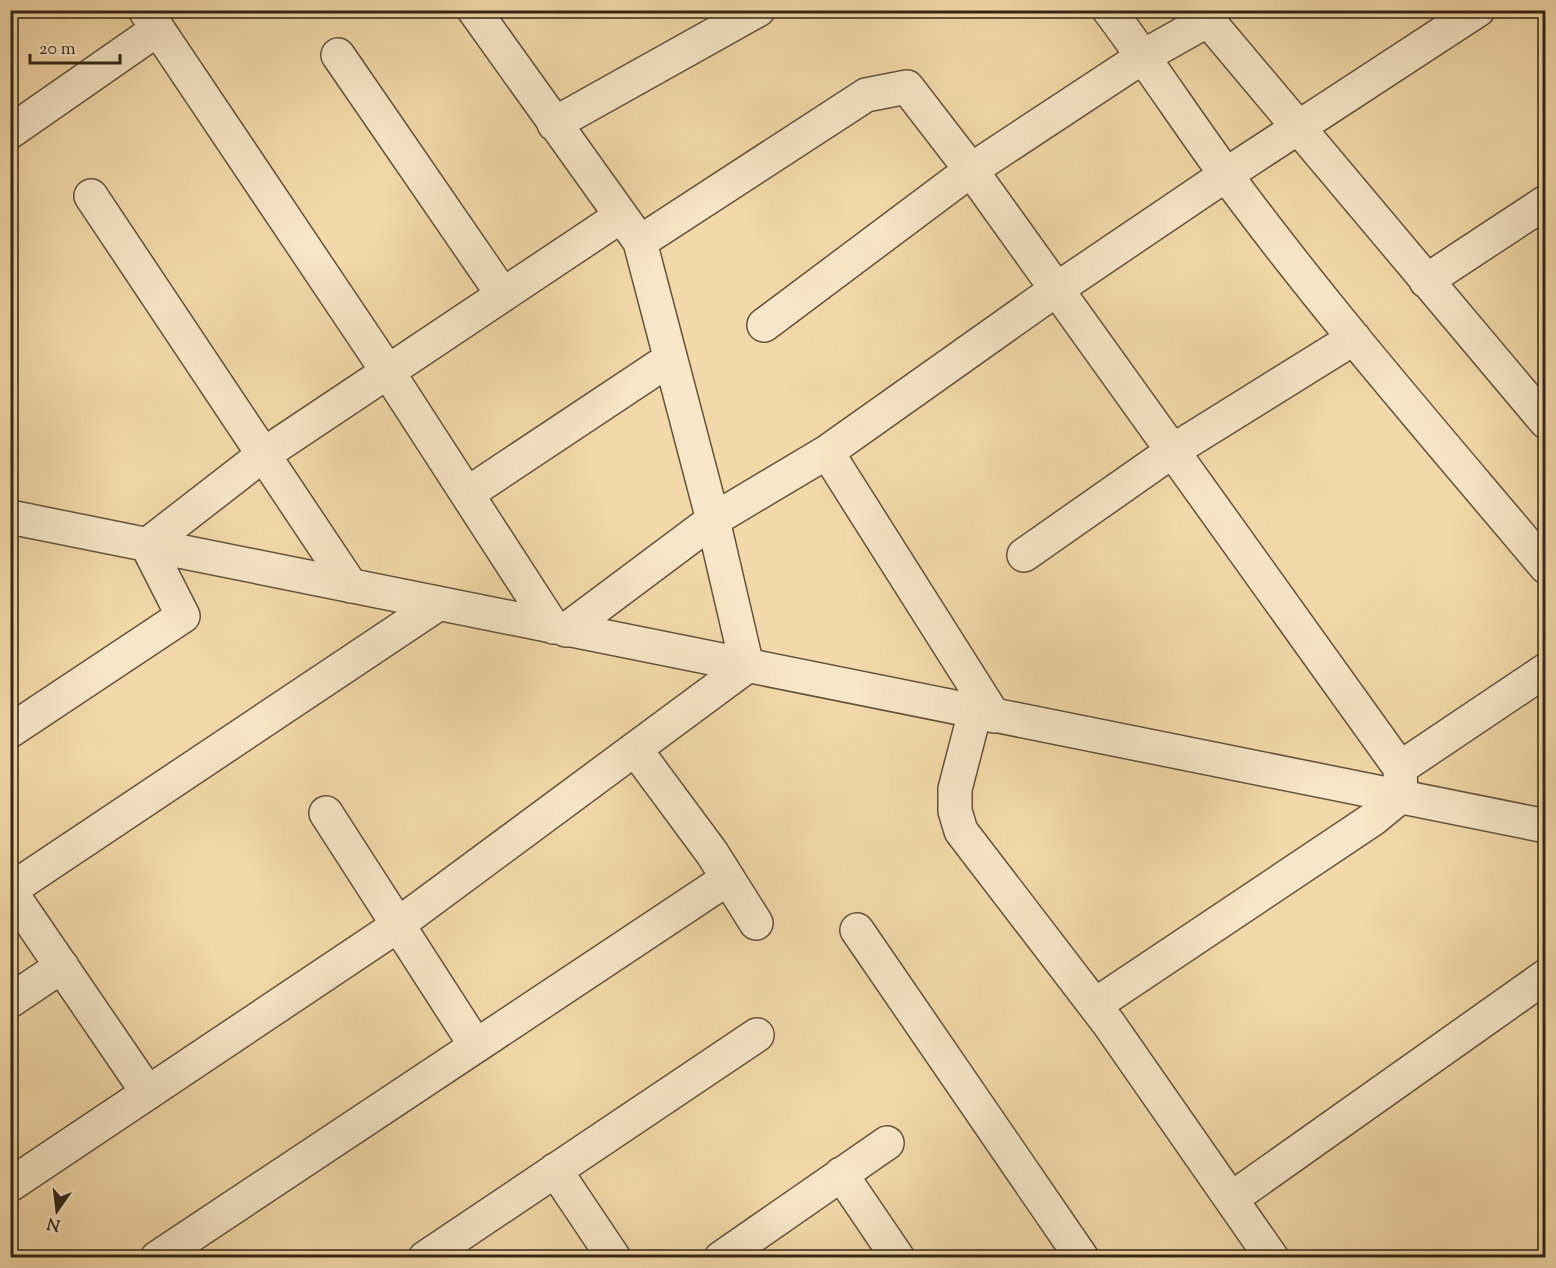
<svg xmlns="http://www.w3.org/2000/svg" width="1556" height="1268" font-family="'Sorts Mill Goudy',serif">
  <rect width="100%" height="100%" fill="#f3d9a9"/>
  <filter id="stains"><feTurbulence type="fractalNoise" baseFrequency=".00333" numOctaves="4"/><feColorMatrix values="0 0 0 0 .2 0 0 0 0 .09 0 0 0 0 .02 0 0 0 .5 -.17"/></filter>
  <radialGradient id="worn" r=".72"><stop offset=".6" stop-color="#630" stop-opacity="0"/><stop offset="1" stop-color="#630" stop-opacity=".3"/></radialGradient>
  <g fill="none" stroke-linecap="round" stroke-linejoin="round">
    <defs>
      <path id="minor" d="M 145,10 L 388,372 L 553,627
        M 1109,10 C 1154,70 1194,132 1238,191 C 1335,321 1442,443 1546,567
        M 338,55 L 503,295
        M 554,124 L 758,10
        M 10,132 L 158,29
        M 91,196 L 351,586
        M 640,242 L 866,95 L 907,87 L 971,170 L 1400,768 L 1401,796 L 1373,819 L 1095,1005
        M 1426,281 L 1546,202
        M 764,325 L 971,170 L 1144,56 L 1208,20 L 1546,422
        M 827,452 L 994,716
        M 467,494 L 670,359
        M 10,517 L 1546,826
        M 1024,555 L 1174,450 L 1354,338
        M 566,630 L 713,520 L 827,452 L 1057,289 L 1227,174 L 1478,10
        M 975,712 L 955,789 L 955,811 L 961,831 L 1109,1024 L 1272,1258
        M 10,731 L 183,616 L 147,545 L 263,455 L 621,216
        M 635,749 L 712,853 L 756,923
        M 1400,768 L 1546,670
        M 326,813 L 476,1046
        M 10,890 L 438,604
        M 10,891 L 148,1093
        M 857,930 L 1082,1258
        M 10,1001 L 62,966
        M 555,1170 L 614,1258
        M 841,1174 L 898,1258
        M 10,1185 L 385,934 L 747,666 L 713,520 L 640,242 L 474,10
        M 1231,1199 L 1546,976
        M 157,1258 L 727,879
        M 425,1258 L 757,1035
        M 721,1258 L 887,1143"/>
    </defs>
    <use href="#minor" stroke="#63523c" stroke-width="36"/>
    <use href="#minor" stroke="#f7e6c7" stroke-width="33"/>
  </g>
  <rect width="1556" height="1268" fill="none" stroke="#f3d9a9" stroke-width="36"/>
  <rect x="12" y="12" width="1532" height="1244" fill="none" stroke="#332517" stroke-width="3"/>
  <rect x="18" y="18" width="1520" height="1232" fill="none" stroke="#332517" stroke-width="1.5"/>
  <g transform="translate(57 1211) rotate(194)" stroke="#f7e6c7" stroke-width="4.5" paint-order="stroke">
  <path d="M0-4.5L10 22L0 15L-10 22Z" fill="#332517"/>
  <text y="-9" font-size="16" font-weight="bold" text-anchor="middle" fill="#332517">N</text>
  </g>
  <path d="M30 54v9h90v-9" fill="none" stroke="#332517" stroke-width="3"/>
  <text x="39" y="54" font-size="18" fill="#332517" stroke="#f7e6c7" stroke-width="4.5" paint-order="stroke">20 m</text>
  <rect width="100%" height="100%" filter="url(#stains)"/>
  <rect width="100%" height="100%" fill="url(#worn)"/>
</svg>
